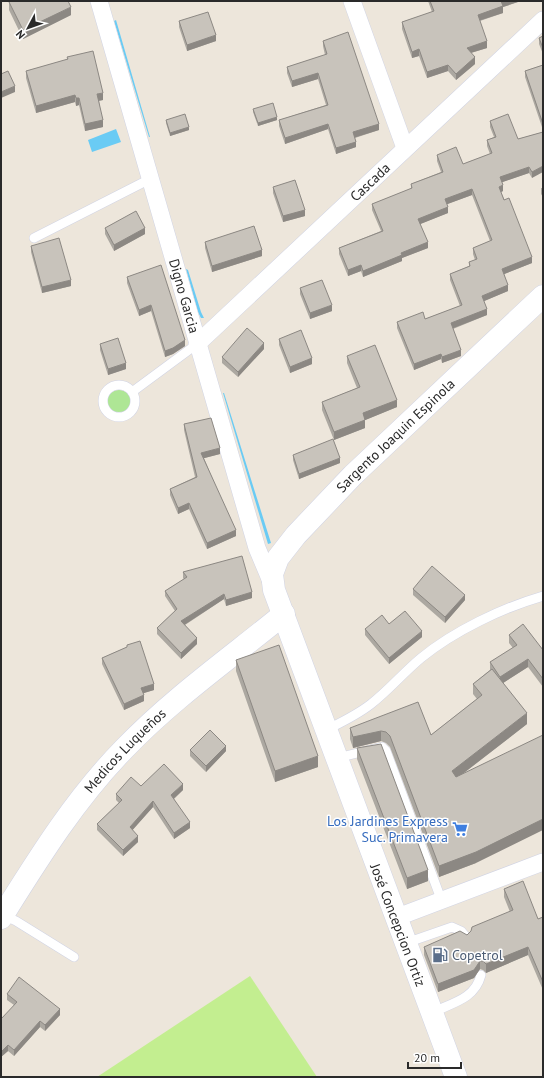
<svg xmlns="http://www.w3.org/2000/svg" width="544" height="1078" font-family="'PT Sans',sans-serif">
  <rect width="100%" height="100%" fill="#ede6db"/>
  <path fill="#aee695" d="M107 402a12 12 0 1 1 24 0a12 12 0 1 1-24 0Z"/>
  <path fill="#c3ee90" d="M 250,976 L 317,1077 L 97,1077 Z"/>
  <path fill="#6acbf4" d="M 116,20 L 150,137 L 149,137 L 114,21 Z
    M 116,129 L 121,142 L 92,152 L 88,140 Z
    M 186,269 L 188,270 L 201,312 L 204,318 L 201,318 L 198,312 Z
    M 223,393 L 224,393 L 271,543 L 268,544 Z"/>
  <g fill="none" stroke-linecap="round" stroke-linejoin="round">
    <defs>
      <path id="lane" d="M 34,238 L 150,179
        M103 401a16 16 0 1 1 32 0a16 16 0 1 1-32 0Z
        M 132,392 L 197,344
        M 326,730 C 342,722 357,715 371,704 C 389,690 403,673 421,658 C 454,631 502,608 543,596
        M 337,758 L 382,747 L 386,751 L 441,899
        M 3,915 L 16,921 L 74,957
        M 406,943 L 452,927 L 461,931 L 466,937
        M 431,1013 C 452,1003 475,999 481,975"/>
      <g id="street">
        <path id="s1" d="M 99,1 L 257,548 L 273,586"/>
        <path d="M 352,1 L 405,148"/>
        <path id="s2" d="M 197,344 L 543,20"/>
        <path d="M 395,918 L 543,862"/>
      </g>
      <g id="secondary">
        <path id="s3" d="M 1,918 C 38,859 75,799 124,749 C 172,699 230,658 284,614"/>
        <path id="s4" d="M 456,1077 L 274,590 L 272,574 L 278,558 L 296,535 L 353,475 L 543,296"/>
      </g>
    </defs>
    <use href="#lane" stroke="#d1d4e4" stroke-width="10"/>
    <use href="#street" stroke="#d1d4e4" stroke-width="18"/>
    <use href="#secondary" stroke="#d1d4e4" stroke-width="23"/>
    <use href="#lane" stroke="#fff" stroke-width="9"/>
    <use href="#street" stroke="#fff" stroke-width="17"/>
    <use href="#secondary" stroke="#fff" stroke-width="22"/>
  </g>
  <path fill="#aca8a1" d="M 428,1 L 521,1 L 503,7 L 503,13 L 480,21 L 487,48 L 471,53 L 475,64 L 456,80 L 448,71 L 427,78 L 419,56 L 412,58 L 402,29 L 402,22 L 432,12 Z
    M 9,2 L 71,15 L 23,39 L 9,10 Z
    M 179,21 L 216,41 L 187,51 L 179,27 Z
    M 543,36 L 543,54 L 539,44 L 539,38 Z
    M 323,41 L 379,130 L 355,138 L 356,147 L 336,154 L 328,129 L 285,144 L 279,126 L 279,120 L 326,105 L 318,79 L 292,87 L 287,73 L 287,67 L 325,55 L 323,46 Z
    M 67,57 L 103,100 L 99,101 L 103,127 L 85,131 L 79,105 L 76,106 L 75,102 L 36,113 L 26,78 L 26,71 L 67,60 Z
    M 543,65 L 543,130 L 525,77 L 525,71 Z
    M 253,109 L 277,120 L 258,126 L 253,112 Z
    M 166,120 L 189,130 L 170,136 L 166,123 Z
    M 490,121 L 518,139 L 543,132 L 532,178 L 529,173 L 502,182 L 503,191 L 501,192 L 532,263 L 504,274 L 508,291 L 484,301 L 487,315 L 453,329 L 461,356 L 442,363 L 441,359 L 414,370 L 397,328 L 397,322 L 425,319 L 460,306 L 450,280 L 450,274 L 469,266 L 469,262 L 475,260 L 473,254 L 473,248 L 490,241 L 472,195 L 447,204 L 448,213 L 420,224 L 428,248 L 402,258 L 402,261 L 363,277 L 361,271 L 348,276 L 339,254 L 339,248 L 381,231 L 372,210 L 372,204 L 411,189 L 411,184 L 441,172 L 437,161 L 437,155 L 463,164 L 490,154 L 487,146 L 487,140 L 494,137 L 490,127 Z
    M 273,187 L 305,216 L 283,222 L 273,193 Z
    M 541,188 L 543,188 L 543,197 L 541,194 Z
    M 105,228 L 145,234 L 114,251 L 105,234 Z
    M 205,242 L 262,256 L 212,272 L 205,248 Z
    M 31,246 L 71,286 L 42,293 L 31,252 Z
    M 127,277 L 185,346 L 173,354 L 165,357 L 151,311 L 139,316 L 127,283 Z
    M 300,288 L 332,311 L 310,319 L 300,294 Z
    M 279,339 L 312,364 L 290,373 L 279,345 Z
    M 100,344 L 126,369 L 108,375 L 100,350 Z
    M 264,349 L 238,377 L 222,363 L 222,357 Z
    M 347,356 L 397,407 L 365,420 L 365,428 L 334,440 L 322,410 L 322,402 L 357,388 L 347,363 Z
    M 184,424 L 220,454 L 204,458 L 236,536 L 207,549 L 189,509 L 178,514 L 170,495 L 170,489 L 195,477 L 184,430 Z
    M 293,455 L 340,463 L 299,479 L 293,460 Z
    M 183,572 L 252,598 L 226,606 L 224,599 L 185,625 L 197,644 L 181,659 L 157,634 L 157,628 L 175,611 L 165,596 L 165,591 L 184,579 L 183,578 Z
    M 413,589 L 465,600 L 445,623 L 413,595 Z
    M 389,624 L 422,637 L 389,664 L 365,635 L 365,629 Z
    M 509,635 L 543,650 L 543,687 L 528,667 L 503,683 L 527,724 L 464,773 L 476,863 L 439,877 L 390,747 L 386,743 L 381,741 L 353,748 L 350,739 L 350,728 L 431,735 L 477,699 L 473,694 L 473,684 L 490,670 L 490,662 L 513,648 L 509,643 Z
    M 127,645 L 154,690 L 143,693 L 144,701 L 124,710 L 102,664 L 102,658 L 127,647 Z
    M 236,660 L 318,767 L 275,782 L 236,671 Z
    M 357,748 L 428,881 L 407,889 L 357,759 Z
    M 190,750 L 226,751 L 206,772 L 190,756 Z
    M 141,786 L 183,790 L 174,799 L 190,828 L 174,839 L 153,807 L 132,830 L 138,842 L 123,856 L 97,830 L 97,824 L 119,803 L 116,800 L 116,794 Z
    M 504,889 L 538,919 L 543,917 L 543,990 L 528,955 L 486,973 L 483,970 L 480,969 L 474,978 L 438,992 L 424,955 L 424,947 L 467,935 L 510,912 L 504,897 Z
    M 7,994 L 60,1015 L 45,1031 L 40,1027 L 14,1056 L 8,1051 L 1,1057 L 14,1005 L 7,1000 Z"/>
  <path fill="#8c8883" d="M 501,1 L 521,1 L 503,7 L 503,13 L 478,21 L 478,15 Z
    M 71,7 L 71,15 L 23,39 L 23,30 Z
    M 216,35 L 216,41 L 187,51 L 187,45 Z
    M 487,41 L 487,48 L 467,54 L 467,48 Z
    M 419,49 L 419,56 L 412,58 L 412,52 Z
    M 475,57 L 475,64 L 456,80 L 456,74 Z
    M 448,65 L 448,71 L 427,78 L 427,72 Z
    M 318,73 L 318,79 L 292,87 L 292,81 Z
    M 15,86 L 15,92 L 1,98 L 1,92 Z
    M 103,93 L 103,100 L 97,101 L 97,94 Z
    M 75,95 L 75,102 L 36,113 L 36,106 Z
    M 76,98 L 79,98 L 79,105 L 76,106 Z
    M 277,117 L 277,120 L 258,126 L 258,123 Z
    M 103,120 L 103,127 L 85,131 L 85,124 Z
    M 328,124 L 328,129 L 285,144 L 285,138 Z
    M 379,124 L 379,130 L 353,138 L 353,132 Z
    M 189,127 L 189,130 L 170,136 L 170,133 Z
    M 356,142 L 356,147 L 336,154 L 336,148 Z
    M 543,166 L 543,172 L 532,178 L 532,172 Z
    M 529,167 L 529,173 L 500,183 L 500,177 Z
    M 503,185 L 503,191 L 499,193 L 499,187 Z
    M 472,189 L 472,195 L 445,205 L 445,199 Z
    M 448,207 L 448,213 L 418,225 L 418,219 Z
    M 305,210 L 305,216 L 283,222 L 283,216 Z
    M 145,228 L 145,234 L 114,251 L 114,245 Z
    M 428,242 L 428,248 L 402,258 L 402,261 L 363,277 L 363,271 L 401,253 Z
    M 262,250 L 262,256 L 212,272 L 212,266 Z
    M 532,257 L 532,263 L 502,275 L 502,269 Z
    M 361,265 L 361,271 L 348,276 L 348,270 Z
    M 71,280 L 71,286 L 42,293 L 42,287 Z
    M 508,285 L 508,291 L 482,302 L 482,296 Z
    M 151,305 L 151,311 L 139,316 L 139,310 Z
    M 332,305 L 332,311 L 310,319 L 310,313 Z
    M 487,309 L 487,315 L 451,329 L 451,323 Z
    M 185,340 L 185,346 L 173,354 L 165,357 L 165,351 Z
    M 264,343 L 264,349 L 238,377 L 238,372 Z
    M 461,350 L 461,356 L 442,363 L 442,357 Z
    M 441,354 L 441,359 L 414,370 L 414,364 Z
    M 312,358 L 312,364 L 290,373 L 290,367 Z
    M 126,363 L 126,369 L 108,375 L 108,369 Z
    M 397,400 L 397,407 L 363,421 L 363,413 Z
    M 365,420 L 365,428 L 334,440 L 334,432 Z
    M 220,448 L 220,454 L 201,459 L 201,453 Z
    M 340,458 L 340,463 L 299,479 L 299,474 Z
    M 189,503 L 189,509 L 178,514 L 178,508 Z
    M 236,530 L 236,536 L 207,549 L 207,543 Z
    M 252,592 L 252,598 L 226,606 L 226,600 Z
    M 224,594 L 224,599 L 181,627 L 181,621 Z
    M 465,595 L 465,600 L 445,623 L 445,617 Z
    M 422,631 L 422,637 L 389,664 L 389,658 Z
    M 197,638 L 197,644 L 181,659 L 181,653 Z
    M 528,659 L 528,667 L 500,685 L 500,677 Z
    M 154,684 L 154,690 L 141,694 L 141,688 Z
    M 144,695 L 144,701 L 124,710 L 124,704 Z
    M 527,713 L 527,724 L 452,782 L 452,771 Z
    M 381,731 L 381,741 L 353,748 L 353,737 Z
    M 226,746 L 226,751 L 206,772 L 206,766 Z
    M 318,756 L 318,767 L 275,782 L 275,771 Z
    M 183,784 L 183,790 L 171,801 L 171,795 Z
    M 153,801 L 153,807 L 130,833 L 130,827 Z
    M 543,819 L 543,830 L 476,863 L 439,877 L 439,866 Z
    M 190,822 L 190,828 L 174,839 L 174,833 Z
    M 138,836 L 138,842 L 123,856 L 123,850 Z
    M 428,870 L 428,881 L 407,889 L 407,878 Z
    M 528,947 L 528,955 L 486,973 L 486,964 Z
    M 480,961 L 480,969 L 474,978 L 438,992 L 438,984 Z
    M 60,1009 L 60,1015 L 45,1031 L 45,1025 Z
    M 40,1021 L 40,1027 L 14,1056 L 14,1050 Z
    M 8,1045 L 8,1051 L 1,1057 L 1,1052 Z"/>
  <path fill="#c8c3bb" stroke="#8c8883" d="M 11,1 L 68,1 L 71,7 L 23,30 L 9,2 Z
    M 430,1 L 502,1 L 501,1 L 503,6 L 478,15 L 487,41 L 467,48 L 475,57 L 456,74 L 448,65 L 427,72 L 419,49 L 412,52 L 402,22 L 434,11 Z
    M 208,12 L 216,35 L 187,45 L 179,21 Z
    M 348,32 L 379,124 L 353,132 L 356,142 L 336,148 L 328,124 L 285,138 L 279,120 L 328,105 L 318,73 L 292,81 L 287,67 L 327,54 L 323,41 Z
    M 543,36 L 543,48 L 539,38 Z
    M 93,51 L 103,93 L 97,94 L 103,120 L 85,124 L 79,98 L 76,98 L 75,95 L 36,106 L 26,71 L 68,59 L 67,57 Z
    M 543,65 L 543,124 L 525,71 Z
    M 8,71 L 15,86 L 1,92 L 1,74 Z
    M 273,103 L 277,117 L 258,123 L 253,109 Z
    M 185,114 L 189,127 L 170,133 L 166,120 Z
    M 508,114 L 518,139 L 543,132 L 543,166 L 532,172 L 529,167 L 500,177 L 503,185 L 499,187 L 504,200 L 509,198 L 532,257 L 502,269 L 508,285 L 482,296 L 487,309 L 451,323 L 461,350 L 442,357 L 441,354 L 414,364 L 397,322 L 423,312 L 425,319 L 462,305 L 450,274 L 470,266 L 469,262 L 477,259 L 473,248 L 492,240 L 472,189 L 445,199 L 448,207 L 418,219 L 428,242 L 401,253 L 402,255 L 363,271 L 361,265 L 348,270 L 339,248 L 383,231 L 372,204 L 412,188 L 411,184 L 443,172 L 437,155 L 456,147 L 463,164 L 492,153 L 487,140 L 496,137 L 490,121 Z
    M 295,180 L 305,210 L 283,216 L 273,187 Z
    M 136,211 L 145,228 L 114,245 L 105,228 Z
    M 254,226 L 262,250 L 212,266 L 205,242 Z
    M 59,238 L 71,280 L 42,287 L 31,246 Z
    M 161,265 L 185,340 L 173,348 L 165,351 L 151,305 L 139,310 L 127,277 Z
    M 322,280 L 332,305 L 310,313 L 300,288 Z
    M 247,328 L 264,343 L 238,372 L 222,357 Z
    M 301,330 L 312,358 L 290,367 L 279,339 Z
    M 118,338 L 126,363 L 108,369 L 100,344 Z
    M 375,345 L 397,400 L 363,413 L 365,420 L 334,432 L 322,402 L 360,387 L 347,356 Z
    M 211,418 L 220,448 L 201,453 L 236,530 L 207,543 L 189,503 L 178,508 L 170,489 L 197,477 L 184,424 Z
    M 333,439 L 340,458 L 299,474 L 293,455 Z
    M 242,556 L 252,592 L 226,600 L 224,594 L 181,621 L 197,638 L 181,653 L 157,628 L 177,609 L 165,591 L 187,577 L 183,572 Z
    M 432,566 L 465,595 L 445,617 L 413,589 Z
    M 405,611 L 422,631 L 389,658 L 365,629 L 382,615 L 389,624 Z
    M 523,624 L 543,650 L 543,679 L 528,659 L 500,677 L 490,662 L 517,645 L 509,635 Z
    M 140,641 L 154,684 L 141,688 L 144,695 L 124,704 L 102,658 L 127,647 L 127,645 Z
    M 279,645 L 318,756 L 275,771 L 236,660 Z
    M 492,669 L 527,713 L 452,771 L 456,777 L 543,735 L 543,819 L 476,852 L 439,866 L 390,736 L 386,732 L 381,731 L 353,737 L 350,728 L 418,702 L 431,735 L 482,695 L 473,684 Z
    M 210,730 L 226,746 L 206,766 L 190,750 Z
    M 381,744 L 428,870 L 407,878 L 357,748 Z
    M 164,764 L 183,784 L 171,795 L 190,822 L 174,833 L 153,801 L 130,827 L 138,836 L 123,850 L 97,824 L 122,800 L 116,794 L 131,777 L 141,786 Z
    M 523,881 L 538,919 L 543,917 L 543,982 L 528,947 L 486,964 L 483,961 L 480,961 L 474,970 L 438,984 L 424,947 L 460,931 L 467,935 L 471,931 L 472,927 L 513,910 L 504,889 Z
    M 19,977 L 60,1009 L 45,1025 L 40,1021 L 14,1050 L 8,1045 L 1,1052 L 1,1019 L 17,1002 L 7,994 Z"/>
  <defs>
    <symbol id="supermarket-bare" viewBox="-9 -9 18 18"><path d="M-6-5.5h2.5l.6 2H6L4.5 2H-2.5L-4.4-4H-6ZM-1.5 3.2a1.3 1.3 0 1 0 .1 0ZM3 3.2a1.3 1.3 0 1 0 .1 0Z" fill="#3f7fe0" stroke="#fff" stroke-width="2.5" paint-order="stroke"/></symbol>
    <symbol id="fuel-bare" viewBox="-9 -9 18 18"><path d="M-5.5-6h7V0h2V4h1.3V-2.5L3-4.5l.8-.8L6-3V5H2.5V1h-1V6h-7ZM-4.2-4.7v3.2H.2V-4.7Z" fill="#5c6f8a" stroke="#fff" stroke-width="2.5" paint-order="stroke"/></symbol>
  </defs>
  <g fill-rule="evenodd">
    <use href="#supermarket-bare" x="449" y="818" width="22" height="22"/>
    <use href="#fuel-bare" x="429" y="944" width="22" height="22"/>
  </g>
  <g text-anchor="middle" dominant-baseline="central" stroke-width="3" stroke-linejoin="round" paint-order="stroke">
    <g font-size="14" fill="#2a2a2a" stroke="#fff">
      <text stroke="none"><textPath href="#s2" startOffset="237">Cascada</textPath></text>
      <text stroke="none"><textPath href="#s1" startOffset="307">Digno Garcia</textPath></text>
      <text stroke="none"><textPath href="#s4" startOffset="723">Sargento Joaquin Espinola</textPath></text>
      <text stroke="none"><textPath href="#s3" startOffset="209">Medicos Luqueños</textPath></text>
      <text transform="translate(398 925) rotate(69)">José Concepcion Ortiz</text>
    </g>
    <g font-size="14" fill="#366cbe" stroke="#fff" text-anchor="end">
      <text x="448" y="821">Los Jardines Express<tspan x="448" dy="16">Suc. Primavera</tspan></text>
    </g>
    <g font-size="14" fill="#4e5e75" stroke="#fff" text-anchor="start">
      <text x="452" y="955">Copetrol</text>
    </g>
  </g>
  <rect width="544" height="1078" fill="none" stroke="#2a2a2a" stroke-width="4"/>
  <g transform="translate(28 28) rotate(229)" stroke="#ffffff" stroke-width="3" paint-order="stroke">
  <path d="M0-3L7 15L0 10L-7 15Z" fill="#2a2a2a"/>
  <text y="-6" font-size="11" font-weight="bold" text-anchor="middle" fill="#2a2a2a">N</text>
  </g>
  <path d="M408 1062v6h53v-6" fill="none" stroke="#2a2a2a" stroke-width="2"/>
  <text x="414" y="1062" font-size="12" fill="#2a2a2a" stroke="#ffffff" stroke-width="3" paint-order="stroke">20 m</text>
</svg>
